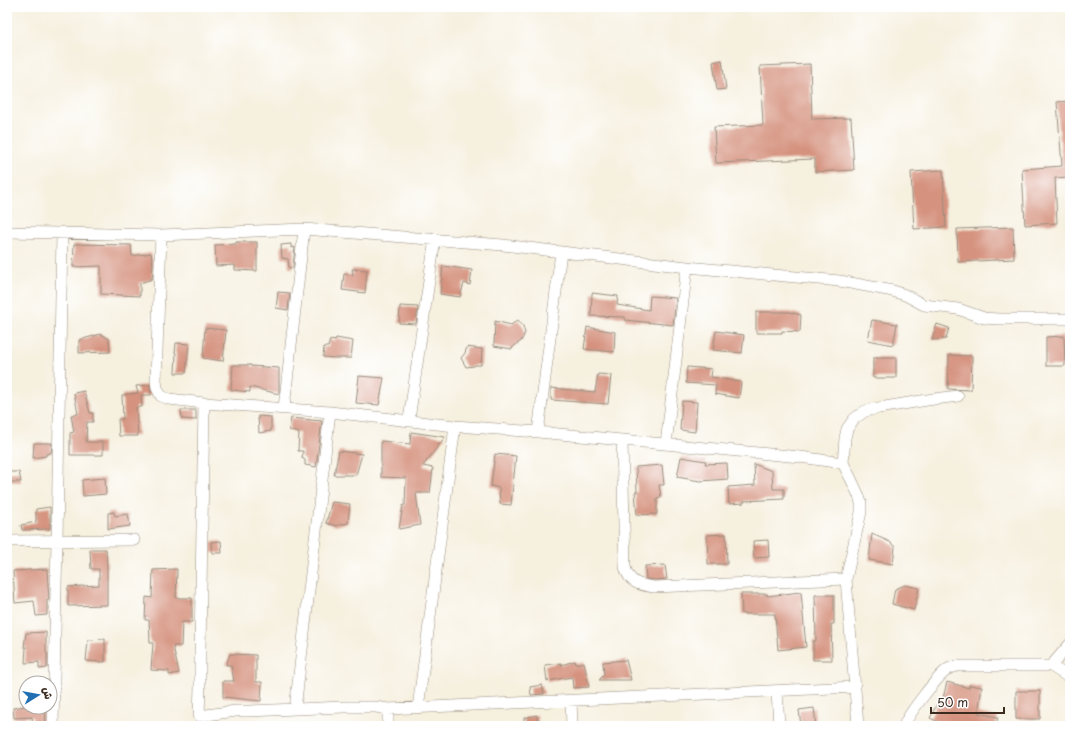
<svg xmlns="http://www.w3.org/2000/svg" width="1077" height="733" font-family="'Playpen Sans','Playpen Sans Arabic',sans-serif">
  <rect width="100%" height="100%" fill="#fff"/>
  <filter id="ink" filterUnits="userSpaceOnUse"><feTurbulence type="fractalNoise" baseFrequency=".025" numOctaves="2"/><feDisplacementMap in="SourceGraphic" scale="8" xChannelSelector="R" yChannelSelector="G"/><feConvolveMatrix kernelMatrix="1 2 1 2 8 2 1 2 1" color-interpolation-filters="sRGB"/></filter>
  <filter id="wash" filterUnits="userSpaceOnUse"><feTurbulence type="fractalNoise" baseFrequency=".012" numOctaves="4" result="noise"/><feDisplacementMap in="SourceGraphic" scale="16" xChannelSelector="R" yChannelSelector="G"/><feGaussianBlur stdDeviation="0.9" result="paint"/><feColorMatrix in="noise" values="0 0 0 0 0 0 0 0 0 0 0 0 0 0 0 0 0 1.4 0 .05"/><feComposite in="paint" operator="in"/></filter>
  <g filter="url(#wash)">
    <rect width="100%" height="100%" fill="#f6f0df"/>
    <g id="blocks">
      <path fill="#d5937f" d="M 722,60 L 726,89 L 717,90 L 713,62 Z
        M 810,64 L 812,119 L 851,118 L 854,170 L 815,172 L 815,159 L 716,163 L 714,127 L 763,125 L 760,66 Z
        M 1070,101 L 1070,177 L 1055,178 L 1057,223 L 1025,225 L 1022,169 L 1062,166 L 1057,102 Z
        M 943,170 L 946,227 L 914,229 L 911,172 Z
        M 1013,227 L 1014,259 L 958,262 L 957,229 Z
        M 236,242 L 257,242 L 257,271 L 235,270 L 235,265 L 216,266 L 215,245 L 236,244 Z
        M 74,244 L 131,245 L 132,256 L 151,253 L 153,264 L 152,279 L 140,283 L 140,296 L 101,294 L 101,266 L 73,267 Z
        M 291,244 L 291,248 L 295,247 L 293,268 L 289,268 L 288,259 L 282,258 L 281,245 Z
        M 443,266 L 472,270 L 470,285 L 464,283 L 460,297 L 440,294 Z
        M 352,269 L 367,270 L 365,293 L 342,290 L 344,274 L 353,275 Z
        M 278,292 L 290,293 L 288,310 L 276,308 Z
        M 592,293 L 618,296 L 617,305 L 649,310 L 650,296 L 676,298 L 673,325 L 625,320 L 625,317 L 591,316 Z
        M 400,306 L 418,307 L 416,324 L 399,323 Z
        M 756,312 L 790,312 L 801,315 L 800,332 L 782,331 L 782,333 L 756,333 Z
        M 518,320 L 523,326 L 525,333 L 521,341 L 513,347 L 512,349 L 494,346 L 495,321 L 511,325 Z
        M 872,320 L 897,324 L 893,345 L 868,340 Z
        M 937,324 L 949,328 L 946,339 L 932,340 Z
        M 587,327 L 615,332 L 614,352 L 584,349 Z
        M 205,328 L 226,330 L 223,361 L 203,358 Z
        M 716,331 L 744,335 L 742,353 L 713,350 Z
        M 101,334 L 109,339 L 110,352 L 79,353 L 79,340 Z
        M 1064,336 L 1065,366 L 1046,366 L 1046,337 Z
        M 336,338 L 353,341 L 351,358 L 335,358 L 323,357 L 324,347 L 328,347 L 330,340 L 335,341 Z
        M 176,343 L 189,344 L 186,373 L 175,373 L 176,353 L 175,353 Z
        M 467,347 L 482,349 L 481,365 L 475,365 L 474,366 L 466,367 L 461,358 L 465,353 Z
        M 949,355 L 972,356 L 971,390 L 948,389 Z
        M 873,358 L 896,358 L 896,378 L 873,378 Z
        M 233,365 L 251,365 L 251,366 L 279,368 L 279,394 L 250,387 L 250,392 L 231,390 Z
        M 687,367 L 712,369 L 711,377 L 741,382 L 739,398 L 715,394 L 716,385 L 686,383 Z
        M 598,374 L 611,375 L 608,404 L 551,400 L 551,388 L 595,392 Z
        M 359,376 L 384,378 L 379,405 L 356,403 Z
        M 150,385 L 151,395 L 141,395 L 142,407 L 136,407 L 138,436 L 119,436 L 118,419 L 123,419 L 122,395 L 138,393 L 136,386 Z
        M 84,391 L 90,413 L 93,413 L 93,422 L 87,422 L 86,442 L 103,442 L 103,455 L 70,455 L 70,433 L 74,432 L 71,415 L 78,414 L 74,393 Z
        M 682,401 L 697,402 L 695,432 L 680,430 Z
        M 181,410 L 196,410 L 196,420 L 182,419 Z
        M 258,416 L 271,417 L 271,431 L 259,433 Z
        M 291,418 L 322,421 L 316,467 L 305,465 L 305,460 L 302,458 L 303,451 L 298,451 L 299,433 L 289,430 Z
        M 411,432 L 445,437 L 423,466 L 433,468 L 430,493 L 416,493 L 420,525 L 399,529 L 403,505 L 405,505 L 406,478 L 381,477 L 381,441 L 410,444 Z
        M 34,443 L 52,443 L 51,453 L 46,454 L 46,456 L 33,458 Z
        M 339,451 L 362,454 L 356,475 L 334,475 Z
        M 495,454 L 516,456 L 511,505 L 500,504 L 499,488 L 491,486 Z
        M 681,457 L 706,461 L 705,464 L 727,463 L 728,479 L 700,481 L 677,477 Z
        M 754,464 L 772,471 L 773,489 L 784,489 L 784,499 L 744,501 L 744,503 L 729,504 L 728,487 L 755,485 Z
        M 662,465 L 664,485 L 659,485 L 661,497 L 657,498 L 657,514 L 637,515 L 635,492 L 637,492 L 636,467 Z
        M 10,472 L 19,472 L 21,482 L 11,482 Z
        M 105,478 L 106,494 L 83,496 L 82,480 Z
        M 332,502 L 350,504 L 348,523 L 338,525 L 337,526 L 326,523 Z
        M 50,507 L 50,529 L 22,530 L 21,525 L 36,522 L 36,509 Z
        M 114,512 L 115,516 L 128,514 L 130,526 L 108,529 L 108,513 Z
        M 726,534 L 727,564 L 708,564 L 707,535 Z
        M 872,534 L 890,542 L 895,547 L 893,564 L 869,560 Z
        M 768,540 L 769,557 L 754,558 L 753,541 Z
        M 221,541 L 222,553 L 212,553 L 211,542 Z
        M 90,549 L 106,549 L 107,568 L 107,605 L 68,606 L 68,587 L 99,585 L 99,569 L 91,569 Z
        M 665,565 L 667,579 L 654,580 L 646,579 L 645,566 Z
        M 47,569 L 49,600 L 47,600 L 47,615 L 36,616 L 34,601 L 15,603 L 13,571 Z
        M 177,569 L 176,598 L 192,598 L 192,622 L 182,622 L 181,646 L 173,646 L 179,673 L 169,675 L 169,671 L 151,670 L 153,643 L 150,643 L 149,620 L 145,620 L 146,597 L 152,598 L 153,570 Z
        M 905,585 L 919,588 L 914,610 L 892,604 L 895,589 Z
        M 801,592 L 806,647 L 778,650 L 775,614 L 742,614 L 741,594 L 767,594 L 767,596 Z
        M 815,595 L 834,595 L 834,624 L 831,624 L 832,660 L 813,660 L 813,641 L 816,641 Z
        M 46,632 L 46,653 L 47,653 L 47,668 L 39,669 L 39,662 L 25,663 L 26,647 L 24,647 L 26,633 Z
        M 105,639 L 105,662 L 86,661 L 88,640 Z
        M 230,654 L 256,655 L 256,682 L 262,682 L 261,701 L 223,697 L 223,681 L 234,681 L 231,665 L 226,665 Z
        M 626,660 L 631,680 L 599,680 L 604,675 L 603,662 Z
        M 575,661 L 576,664 L 584,662 L 589,687 L 573,688 L 572,677 L 547,681 L 545,665 L 561,663 L 561,665 Z
        M 947,682 L 969,688 L 969,685 L 982,687 L 978,713 L 998,717 L 996,726 L 947,726 L 930,718 L 937,704 L 941,706 Z
        M 542,685 L 544,694 L 531,695 L 530,687 Z
        M 1016,691 L 1040,691 L 1040,719 L 1016,719 Z
        M 25,706 L 45,707 L 46,726 L 33,726 L 32,717 L 14,718 L 13,708 Z
        M 814,708 L 816,726 L 801,726 L 799,710 Z
        M 537,715 L 538,726 L 524,726 L 524,718 Z"/>
    </g>
  </g>
  <g filter="url(#ink)">
    <use href="#blocks" fill-opacity="0" stroke="#988d7e" stroke-width="1"/>
    <g fill="none" stroke-linecap="round" stroke-linejoin="round">
      <defs>
        <path id="minor" d="M 7,232 L 161,235 L 304,229 L 503,245 L 687,267 L 840,281 L 893,291 L 905,295 L 924,305 L 958,309 L 984,318 L 998,319 L 1070,319
          M 161,235 L 156,380 L 157,388 L 161,396 L 169,399 L 204,403 L 330,412 L 455,426 L 538,432 L 800,457 L 843,463
          M 204,403 L 200,652 L 200,686 L 199,716 L 236,711 L 249,711 L 344,707 L 376,707 L 388,709 L 855,687
          M 284,408 L 304,229
          M 409,420 L 435,239
          M 538,432 L 561,252
          M 622,440 L 625,567 C 629,583 639,585 654,587 L 846,579
          M 666,444 L 687,267
          M 7,541 L 134,540
          M 1051,666 L 1070,644
          M 777,691 L 779,726
          M 571,701 L 572,726
          M 418,708 L 455,426
          M 295,709 L 330,412
          M 53,726 L 57,541 L 62,232
          M 388,726 L 388,709
          M 858,726 L 846,579 L 861,512 L 861,503 L 859,496 L 851,479 L 843,463 L 845,438 L 847,429 L 854,419 L 865,411 L 879,408 L 927,400 L 958,396
          M 904,726 C 908,714 938,676 948,669 C 951,667 954,667 957,666 L 1051,666 L 1070,678"/>
      </defs>
      <use href="#minor" stroke="#988d7e" stroke-width="12"/>
      <use href="#minor" stroke="#fff" stroke-width="11"/>
    </g>
  </g>
  <rect width="1077" height="733" fill="none" stroke="#fff" stroke-width="24"/>
  <g transform="translate(38 695) rotate(79)"><circle r="19" fill="#ffffff" stroke="#b1aaa5"/>
  <path d="M0-3L7 15L0 10L-7 15Z" fill="#1f6fb2"/>
  <text y="-6" font-size="11" font-weight="bold" text-anchor="middle" fill="#3b2a1e">ش</text>
  </g>
  <path d="M931 707v6h73v-6" fill="none" stroke="#3b2a1e" stroke-width="2"/>
  <text x="937" y="707" font-size="12" fill="#3b2a1e" stroke="#ffffff" stroke-width="3" paint-order="stroke">50 m</text>
</svg>
